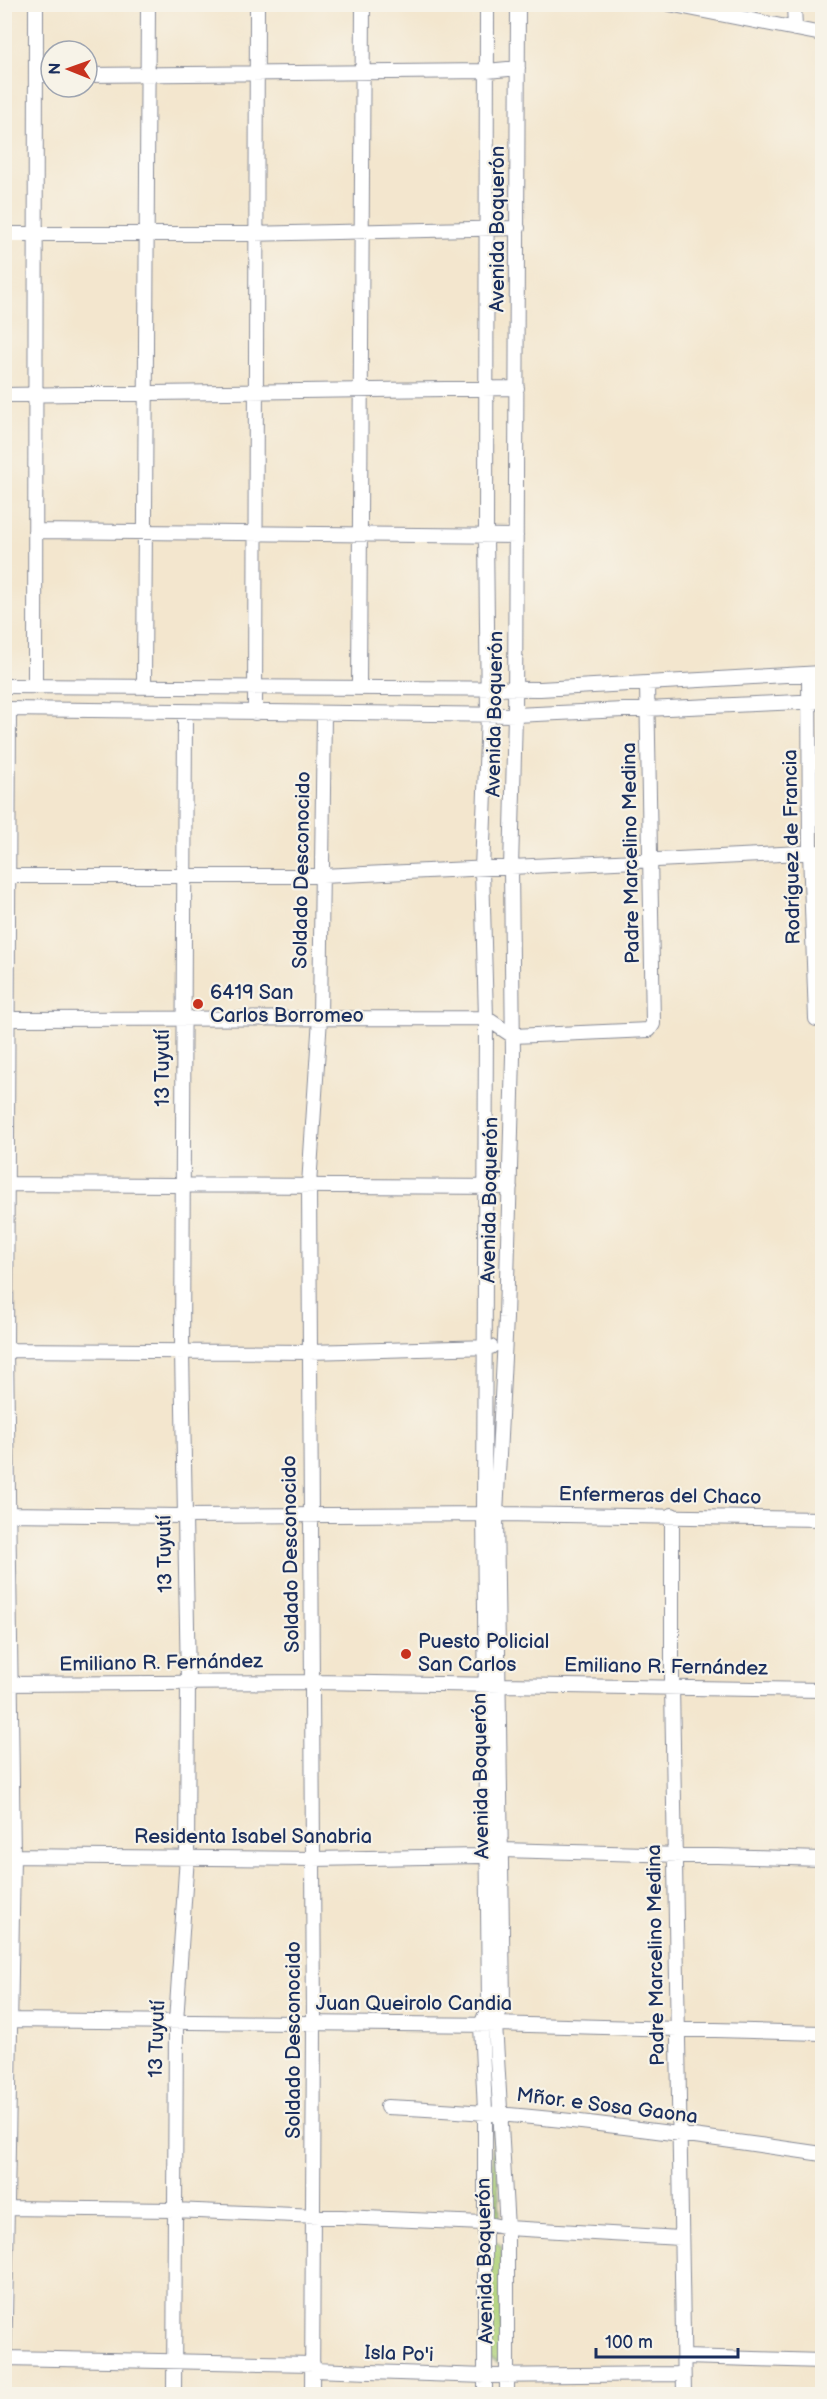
<svg xmlns="http://www.w3.org/2000/svg" width="827" height="2399" font-family="'Balsamiq Sans',sans-serif">
  <rect width="100%" height="100%" fill="#f7f3e8"/>
  <filter id="ink" filterUnits="userSpaceOnUse"><feTurbulence type="fractalNoise" baseFrequency=".0167" numOctaves="2"/><feDisplacementMap in="SourceGraphic" scale="12" xChannelSelector="R" yChannelSelector="G"/><feConvolveMatrix kernelMatrix="1 2 1 2 8 2 1 2 1" color-interpolation-filters="sRGB"/></filter>
  <filter id="wash" filterUnits="userSpaceOnUse"><feTurbulence type="fractalNoise" baseFrequency=".008" numOctaves="4" result="noise"/><feDisplacementMap in="SourceGraphic" scale="24" xChannelSelector="R" yChannelSelector="G"/><feGaussianBlur stdDeviation="1.35" result="paint"/><feColorMatrix in="noise" values="0 0 0 0 0 0 0 0 0 0 0 0 0 0 0 0 0 1.4 0 .05"/><feComposite in="paint" operator="in"/></filter>
  <g filter="url(#wash)">
    <rect width="100%" height="100%" fill="#f3e6ce"/>
    <path fill="#afd179" stroke="#65806c" stroke-width="1.5" d="M 494,2117 L 500,2217 L 498,2218 L 490,2214 Z
      M 497,2242 L 502,2247 L 502,2359 L 498,2363 L 490,2359 L 492,2243 Z"/>
  </g>
  <g filter="url(#ink)">
    <g fill="none" stroke-linecap="round" stroke-linejoin="round">
      <defs>
        <path id="minor" d="M 669,4 L 822,34
          M 794,4 L 795,29
          M 36,75 L 51,75
          M 87,75 L 487,71 L 518,68
          M 4,234 L 245,234 L 518,228
          M 4,395 L 517,388
          M 35,531 L 516,536
          M 809,674 L 810,852 L 816,1019
          M 4,686 L 540,689 L 822,673
          M 35,686 L 36,4
          M 144,686 L 148,4
          M 359,688 L 363,4
          M 4,709 L 515,715 L 822,701
          M 255,713 L 257,4
          M 4,876 L 322,876 L 822,852
          M 4,1019 L 486,1018 L 513,1036 L 649,1030 L 653,1024 L 647,683
          M 4,1184 L 510,1187
          M 4,1350 L 309,1352 L 491,1347
          M 4,1514 L 183,1516 L 496,1514 L 822,1519
          M 672,1515 L 672,1686 L 684,2394
          M 4,1684 L 312,1682 L 822,1690
          M 6,1856 L 313,1859 L 480,1856 L 501,1850 L 822,1859
          M 4,2020 L 497,2025 L 495,2024 L 822,2033
          M 387,2107 C 533,2113 678,2133 822,2154
          M 4,2208 L 174,2210 L 483,2223 L 507,2228 L 680,2238
          M 684,2357 L 822,2361
          M 4,2358 L 313,2364
          M 313,2370 L 485,2376 L 683,2374
          M 4,2376 L 13,1856 L 6,1350 L 9,709
          M 174,2394 L 176,2022 L 187,1856 L 188,1681 L 182,1352 L 185,713
          M 312,2394 L 314,2024 L 309,1185 L 320,1018 L 324,714
          M 485,2394 L 485,2111 L 481,2025 L 489,2005 L 484,1514 L 486,1018 L 482,869 L 488,715 L 486,535 L 487,4
          M 507,2394 L 507,2228 L 495,2024 L 503,2003 L 496,1514 L 506,1318 L 513,1056 L 511,868 L 515,715 L 518,4"/>
      </defs>
      <use href="#minor" stroke="#878a96" stroke-width="16"/>
      <use href="#minor" stroke="#fff" stroke-width="14"/>
    </g>
  </g>
  <g fill="#c8321e" stroke="#f7f3e8" stroke-width="2">
    <circle cx="198" cy="1004" r="6"/>
    <circle cx="406" cy="1654" r="6"/>
  </g>
  <g text-anchor="middle" dominant-baseline="central" stroke-width="4.5" stroke-linejoin="round" paint-order="stroke">
    <g font-size="20" fill="#1b2f5e" stroke="#f7f3e8">
      <text transform="translate(498 229) rotate(-90)">Avenida Boquerón</text>
      <text transform="translate(495 714) rotate(-89)">Avenida Boquerón</text>
      <text transform="translate(792 847) rotate(-91)">Rodríguez de Francia</text>
      <text transform="translate(631 853) rotate(-91)">Padre Marcelino Medina</text>
      <text transform="translate(302 870) rotate(-89)">Soldado Desconocido</text>
      <text transform="translate(163 1068) rotate(-90)">13 Tuyutí</text>
      <text transform="translate(490 1200) rotate(-89)">Avenida Boquerón</text>
      <text transform="translate(660 1496) rotate(1)">Enfermeras del Chaco</text>
      <text transform="translate(165 1554) rotate(-91)">13 Tuyutí</text>
      <text transform="translate(291 1554) rotate(-91)">Soldado Desconocido</text>
      <text transform="translate(161 1663) rotate(-1)">Emiliano R. Fernández</text>
      <text transform="translate(666 1667) rotate(1)">Emiliano R. Fernández</text>
      <text transform="translate(481 1776) rotate(-91)">Avenida Boquerón</text>
      <text x="253" y="1837">Residenta Isabel Sanabria</text>
      <text transform="translate(656 1955) rotate(-91)">Padre Marcelino Medina</text>
      <text x="414" y="2004">Juan Queirolo Candia</text>
      <text transform="translate(157 2039) rotate(-88)">13 Tuyutí</text>
      <text transform="translate(294 2040) rotate(-90)">Soldado Desconocido</text>
      <text transform="translate(607 2106) rotate(7)">Mñor. e Sosa Gaona</text>
      <text transform="translate(485 2261) rotate(-91)">Avenida Boquerón</text>
      <text transform="translate(399 2354) rotate(2)">Isla Po'i</text>
    </g>
    <g font-size="20" fill="#1b2f5e" stroke="#f7f3e8" text-anchor="start">
      <text x="210" y="993">6419 San<tspan x="210" dy="23">Carlos Borromeo</tspan></text>
      <text x="418" y="1642">Puesto Policial<tspan x="418" dy="23">San Carlos</tspan></text>
    </g>
  </g>
  <rect width="827" height="2399" fill="none" stroke="#f7f3e8" stroke-width="24"/>
  <g transform="translate(69 69) rotate(271)"><circle r="28" fill="#f7f3e8" stroke="#9fa5b1" stroke-width="1.5"/>
  <path d="M0-4.5L10 22L0 15L-10 22Z" fill="#c8321e"/>
  <text y="-9" font-size="16" font-weight="bold" text-anchor="middle" fill="#1b2f5e">N</text>
  </g>
  <path d="M596 2348v9h142v-9" fill="none" stroke="#1b2f5e" stroke-width="3"/>
  <text x="605" y="2348" font-size="18" fill="#1b2f5e" stroke="#f7f3e8" stroke-width="4.5" paint-order="stroke">100 m</text>
</svg>
